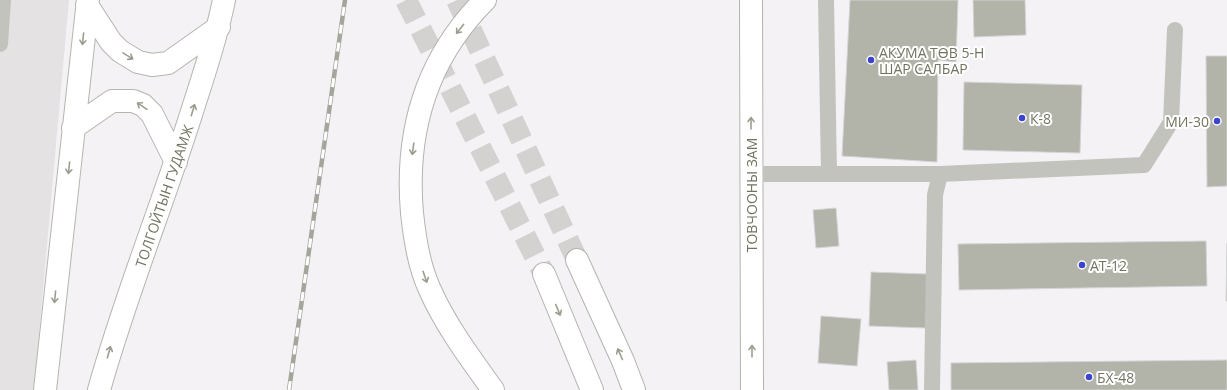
<svg xmlns="http://www.w3.org/2000/svg" width="1227" height="390" font-family="'Open Sans',sans-serif">
  <rect width="100%" height="100%" fill="#f4f2f5"/>
  <path fill="#e4e2e2" d="M 0,0 L 69,0 L 34,390 L 0,390 Z"/>
  <path fill="#b2b3a9" stroke="#d5d4d6" d="M 850,0 L 958,0 L 956,62 L 938,60 L 937,162 L 842,156 Z
    M 973,0 L 1025,0 L 1026,35 L 974,37 Z
    M 1206,56 L 1227,56 L 1227,186 L 1207,187 Z
    M 964,82 L 1082,85 L 1080,153 L 963,150 Z
    M 836,208 L 839,246 L 816,248 L 813,210 Z
    M 1206,241 L 1207,286 L 959,290 L 958,244 Z
    M 1227,243 L 1227,301 L 1226,301 Z
    M 871,272 L 927,274 L 926,328 L 869,326 Z
    M 821,316 L 861,319 L 857,366 L 818,363 Z
    M 916,360 L 918,390 L 889,390 L 887,362 Z
    M 1227,360 L 1227,390 L 951,390 L 951,363 Z"/>
  <g fill="none" stroke-linecap="round" stroke-linejoin="round">
    <path stroke="#d3d2d0" stroke-width="22" stroke-dasharray="22 11" stroke-linecap="butt" d="M 406,0 L 544,274
      M 457,0 L 577,260"/>
    <defs>
      <path id="secondary" d="M 87,5 L 111,42 L 120,51 L 138,62 L 152,65 L 168,63 L 219,27
        M 73,128 L 112,101 L 133,101 L 143,105 L 152,114 L 176,162
        M 45,390 L 88,0
        M 99,390 C 126,293 165,199 195,102 C 206,68 217,35 224,0"/>
      <path id="highway" d="M 485,0 C 426,59 405,132 412,213 C 415,240 419,266 430,290 C 446,326 470,358 493,390
        M 751,0 L 752,390
        M 577,260 L 623,361 L 634,390
        M 544,274 L 592,390"/>
    </defs>
    <use href="#secondary" stroke="#b4b6ad" stroke-width="24"/>
    <use href="#highway" stroke="#b3b4ae" stroke-width="24"/>
    <path stroke="#c2c3bc" stroke-width="16" d="M 826,0 L 829,174
      M 0,44 L 3,0
      M 751,174 L 940,174
      M 932,390 L 935,195 L 940,174 L 1144,165 L 1171,122 L 1175,30"/>
    <use href="#secondary" stroke="#fff" stroke-width="22"/>
    <use href="#highway" stroke="#fff" stroke-width="22"/>
    <defs>
      <path id="rail" d="M 289,390 L 345,0"/>
    </defs>
    <use href="#rail" stroke="#a4a59b" stroke-width="4.5"/>
    <use href="#rail" stroke="#fff" stroke-width="3" stroke-dasharray="9" stroke-linecap="butt"/>
  </g>
  <defs><path id="oneway-shaft" d="M-6 0H5M1.5-3L5.5 0L1.5 3" fill="none" stroke-width="1.6" stroke-linecap="round" stroke-linejoin="round"/></defs>
  <g stroke="#9b9e8f">
    <use href="#oneway-shaft" transform="translate(460 29) rotate(128)"/>
    <use href="#oneway-shaft" transform="translate(83 39) rotate(96)"/>
    <use href="#oneway-shaft" transform="translate(128 56) rotate(31)"/>
    <use href="#oneway-shaft" transform="translate(142 106) rotate(-146)"/>
    <use href="#oneway-shaft" transform="translate(193 110) rotate(-73)"/>
    <use href="#oneway-shaft" transform="translate(751 123) rotate(-90)"/>
    <use href="#oneway-shaft" transform="translate(413 149) rotate(98)"/>
    <use href="#oneway-shaft" transform="translate(69 168) rotate(96)"/>
    <use href="#oneway-shaft" transform="translate(425 277) rotate(71)"/>
    <use href="#oneway-shaft" transform="translate(55 297) rotate(96)"/>
    <use href="#oneway-shaft" transform="translate(558 310) rotate(67)"/>
    <use href="#oneway-shaft" transform="translate(752 351) rotate(-90)"/>
    <use href="#oneway-shaft" transform="translate(109 352) rotate(-74)"/>
    <use href="#oneway-shaft" transform="translate(620 354) rotate(-114)"/>
  </g>
  <g fill="#3b44cc" stroke="#fff" stroke-width="1.5">
    <circle cx="871" cy="60" r="4"/>
    <circle cx="1022" cy="118" r="4"/>
    <circle cx="1217" cy="121" r="4"/>
    <circle cx="1082" cy="265" r="4"/>
    <circle cx="1089" cy="377" r="4"/>
  </g>
  <g text-anchor="middle" dominant-baseline="central" stroke-width="4" stroke-linejoin="round" paint-order="stroke">
    <g font-size="14" fill="#70745f" stroke="#fff" text-anchor="start">
      <text x="879" y="52">АКУМА ТӨВ 5-Н<tspan x="879" dy="16">ШАР САЛБАР</tspan></text>
      <text x="1030" y="118">К-8</text>
      <text x="1209" y="121" text-anchor="end">МИ-30</text>
      <text x="1090" y="265">АТ-12</text>
      <text x="1097" y="377">БХ-48</text>
    </g>
    <g font-size="14" fill="#70745f" stroke="#fff">
      <text transform="translate(751 195) rotate(-90)">ТОВЧООНЫ ЗАМ</text>
      <text transform="translate(164 196) rotate(-71)">ТОЛГОЙТЫН ГУДАМЖ</text>
    </g>
  </g>
</svg>
